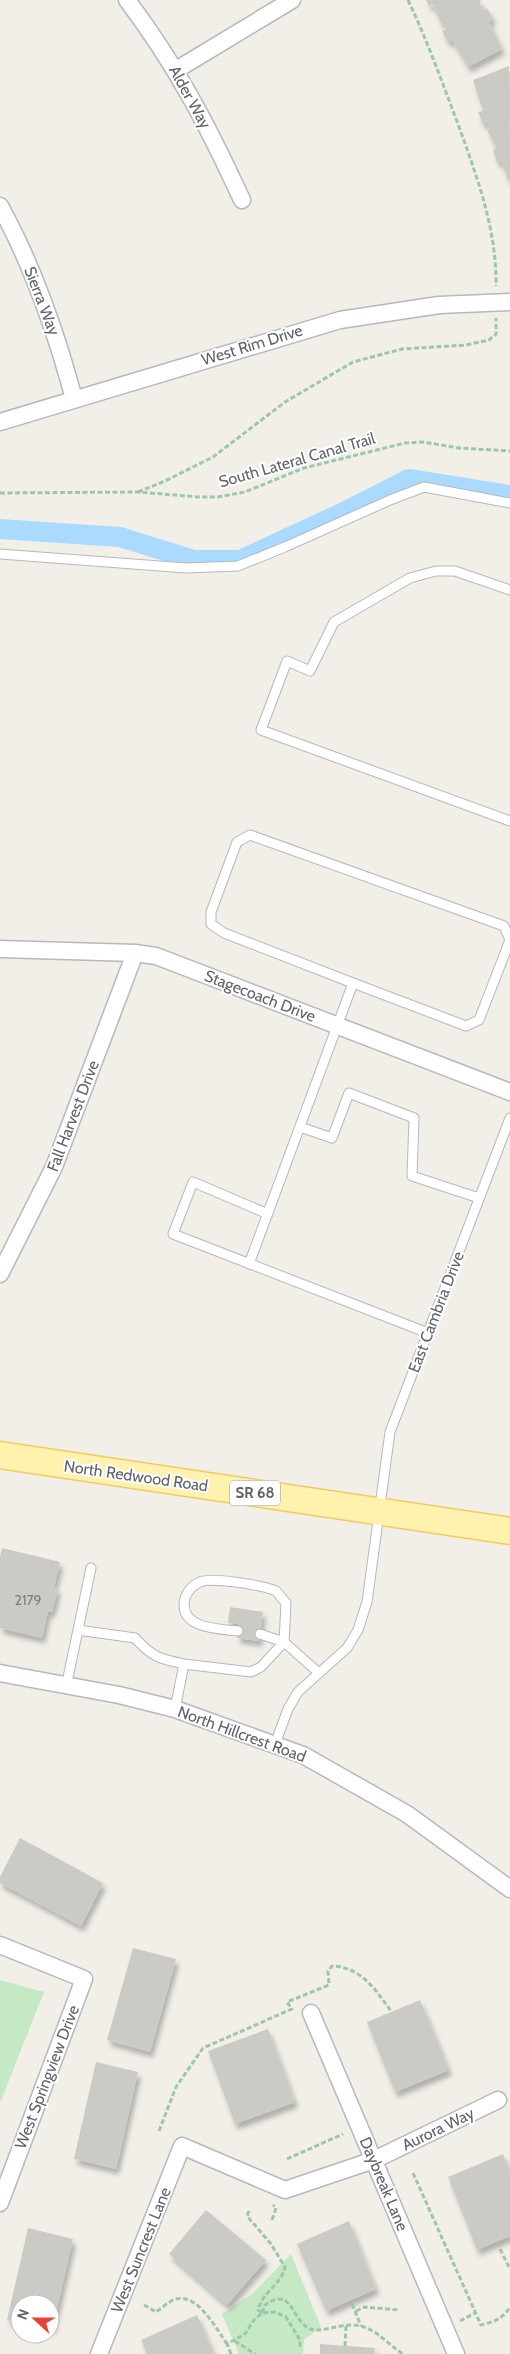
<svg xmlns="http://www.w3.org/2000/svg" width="510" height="2354" font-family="Cabin,sans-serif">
  <defs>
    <filter id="shadow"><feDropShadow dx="3" dy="5.5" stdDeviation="2.5" flood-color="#0004"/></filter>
  </defs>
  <rect width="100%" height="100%" fill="#f1efe8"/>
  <path fill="#c5e8c5" d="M 0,1980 L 44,1992 L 0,2103 Z
    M 291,2254 L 321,2327 L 304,2340 L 303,2354 L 239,2354 L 222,2314 L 253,2293 Z"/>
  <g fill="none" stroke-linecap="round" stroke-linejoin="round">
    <path stroke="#aadaff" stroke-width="20" d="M 0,529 L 120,537 L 194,560 L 240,560 L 346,511 L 409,479 L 510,495"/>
  </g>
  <path fill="#cccac5" filter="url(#shadow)" d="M 426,0 L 481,0 L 480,3 L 483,10 L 487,8 L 493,19 L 489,22 L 502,49 L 468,67 L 452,40 L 448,42 L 442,31 L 446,29 L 443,22 L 441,23 L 433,4 L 429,6 Z
    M 509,66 L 510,179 L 508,180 L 501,161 L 497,162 L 493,150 L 497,149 L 487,130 L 489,129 L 487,122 L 483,124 L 478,112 L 483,111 L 473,80 Z
    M 2,1548 L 60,1562 L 54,1588 L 58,1589 L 52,1612 L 48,1611 L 42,1638 L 0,1628 L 0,1557 Z
    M 230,1607 L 263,1612 L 259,1641 L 237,1638 L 239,1624 L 228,1623 Z
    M 20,1838 L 103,1883 L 81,1926 L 0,1883 L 0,1877 Z
    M 133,1948 L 176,1959 L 150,2052 L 107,2040 Z
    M 420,2000 L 449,2070 L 395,2092 L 367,2022 Z
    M 268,2029 L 295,2102 L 235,2124 L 208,2051 Z
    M 96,2062 L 138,2072 L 116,2169 L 74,2159 Z
    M 503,2154 L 510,2171 L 510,2236 L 477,2250 L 448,2177 Z
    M 206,2210 L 266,2260 L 227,2305 L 169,2254 Z
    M 349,2221 L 376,2289 L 326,2311 L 297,2244 Z
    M 28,2228 L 73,2239 L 52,2330 L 50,2330 L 50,2304 L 20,2304 L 20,2323 L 7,2320 Z
    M 197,2315 L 214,2354 L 147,2354 L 141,2340 Z
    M 320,2344 L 375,2348 L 374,2354 L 320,2354 Z"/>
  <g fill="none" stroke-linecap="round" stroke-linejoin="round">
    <defs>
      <path id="service" d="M 0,554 L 186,568 L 238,566 L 285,547 L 390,500 L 424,487 L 510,503
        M 510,590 L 455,571 L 436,571 L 410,578 L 334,622 L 310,671 L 287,661 L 261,730 L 510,821
        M 300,1127 L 332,1138 L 349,1093 L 414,1118 L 412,1176 L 479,1198
        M 268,1214 L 193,1182 L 173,1234 L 428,1333
        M 249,1264 L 353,983 L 224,933 L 211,924 L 211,912 L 237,842 L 250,835 L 504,926 L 510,940 L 479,1020 L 466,1026 L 353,983
        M 78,1630 L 135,1638 C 152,1657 160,1659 184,1664 L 175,1709
        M 238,1631 C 220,1629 177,1629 185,1598 C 188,1590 193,1585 200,1582 C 213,1577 262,1585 276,1591 L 286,1603 L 284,1642 L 260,1634
        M 184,1664 L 251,1672 L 261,1667 L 284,1642 L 319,1673
        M 66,1687 L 91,1568
        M 275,1744 L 288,1709 L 298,1692 L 347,1648 L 358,1630 L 367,1602 L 390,1432 L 510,1118"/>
      <path id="minor" d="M 127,0 C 176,65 208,126 242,200
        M 176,70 L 292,0
        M 0,206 C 34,268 56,332 74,399
        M 0,422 L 340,320 L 439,305 L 510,302
        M 0,949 L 135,953 L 156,956 L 510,1092
        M 0,1274 L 54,1167 L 135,953
        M 0,1673 L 119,1695 L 175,1709 L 303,1755 L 407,1814 L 510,1889
        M 0,1945 L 84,1979 L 0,2203
        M 311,2013 L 456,2354
        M 99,2354 L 182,2146 L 285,2190 L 374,2160 L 498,2100"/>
      <path id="primary" d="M 0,1455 L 510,1531"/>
    </defs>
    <use href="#service" stroke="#b5b8bc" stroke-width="11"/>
    <use href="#minor" stroke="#b5b8bc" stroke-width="19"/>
    <use href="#primary" stroke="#f2c960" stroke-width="29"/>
    <path stroke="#9cc7a9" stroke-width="3" stroke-dasharray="5 2.5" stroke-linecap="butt" d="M 408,0 C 427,40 442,82 458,124 C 477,177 497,230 496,286
      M 138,492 L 165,481 L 213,457 L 285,402 L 353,362 L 402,349 L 466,345 L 489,340 L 496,334 L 496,318
      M 0,493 L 138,492 L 198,497 L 218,497 L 245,492 L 304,468 L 405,443 L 423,442 L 459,448 L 510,451
      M 159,2131 L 176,2087 L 203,2048 L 292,2009 L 287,2002 L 329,1985 L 328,1971 L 332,1966 C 361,1967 375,1989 391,2011
      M 287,2159 L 343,2134
      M 413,2173 L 481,2325 C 493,2322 503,2319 510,2307
      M 249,2211 L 247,2216 L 271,2244 L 285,2267 C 281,2285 262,2292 258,2310 L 262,2313
      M 272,2220 L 276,2208 L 273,2205
      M 500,2249 L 510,2269
      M 352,2304 L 361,2326
      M 144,2305 L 156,2312 C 162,2308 169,2301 176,2299 C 198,2293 217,2330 227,2344
      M 356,2311 L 365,2307 L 399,2310
      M 262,2313 L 265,2305 C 292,2286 291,2318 308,2328 C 320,2335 343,2321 361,2326 C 378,2331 389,2345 403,2354
      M 460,2321 L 475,2313
      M 235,2341 L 255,2354
      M 345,2346 L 346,2325
      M 231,2354 L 227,2344 L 245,2334 L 254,2320 L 262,2313 L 275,2312 L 286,2317 L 300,2340 L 300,2347"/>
    <use href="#service" stroke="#fff" stroke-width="9"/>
    <use href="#minor" stroke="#fff" stroke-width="16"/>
    <use href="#primary" stroke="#fff2af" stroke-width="26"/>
  </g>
  <g text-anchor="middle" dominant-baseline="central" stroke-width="4" stroke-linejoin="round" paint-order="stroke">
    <g font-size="14" fill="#7a7d7f">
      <text x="28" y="1600">2179</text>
    </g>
    <rect fill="#fff" stroke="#8f9295" stroke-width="1" x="230" y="1480.5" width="50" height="25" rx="4"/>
    <g font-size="15" font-weight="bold" fill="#5f6368">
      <text x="255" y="1493">SR 68</text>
    </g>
    <g font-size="16" fill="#5f6368" stroke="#fff">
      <text transform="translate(190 97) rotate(61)">Alder Way</text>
      <text transform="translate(42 301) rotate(69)">Sierra Way</text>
      <text transform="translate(252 345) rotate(-17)">West Rim Drive</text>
      <text transform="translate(297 460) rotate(-16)">South Lateral Canal Trail</text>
      <text transform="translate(260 996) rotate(21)">Stagecoach Drive</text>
      <text transform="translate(73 1116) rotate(-69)">Fall Harvest Drive</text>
      <text transform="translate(436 1312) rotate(-69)">East Cambria Drive</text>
      <text transform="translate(136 1476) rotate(8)">North Redwood Road</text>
      <text transform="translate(242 1734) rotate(20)">North Hillcrest Road</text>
      <text transform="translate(47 2077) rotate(-69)">West Springview Drive</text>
      <text transform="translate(438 2129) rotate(-26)">Aurora Way</text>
      <text transform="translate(384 2184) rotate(67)">Daybreak Lane</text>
      <text transform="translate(141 2250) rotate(-68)">West Suncrest Lane</text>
    </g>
  </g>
  <g transform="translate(35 2319) rotate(291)"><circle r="24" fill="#ffffff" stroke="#bfc1c3"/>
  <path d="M0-4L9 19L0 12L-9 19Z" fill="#ea4335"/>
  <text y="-8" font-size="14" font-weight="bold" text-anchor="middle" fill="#5f6368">N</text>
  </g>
</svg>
